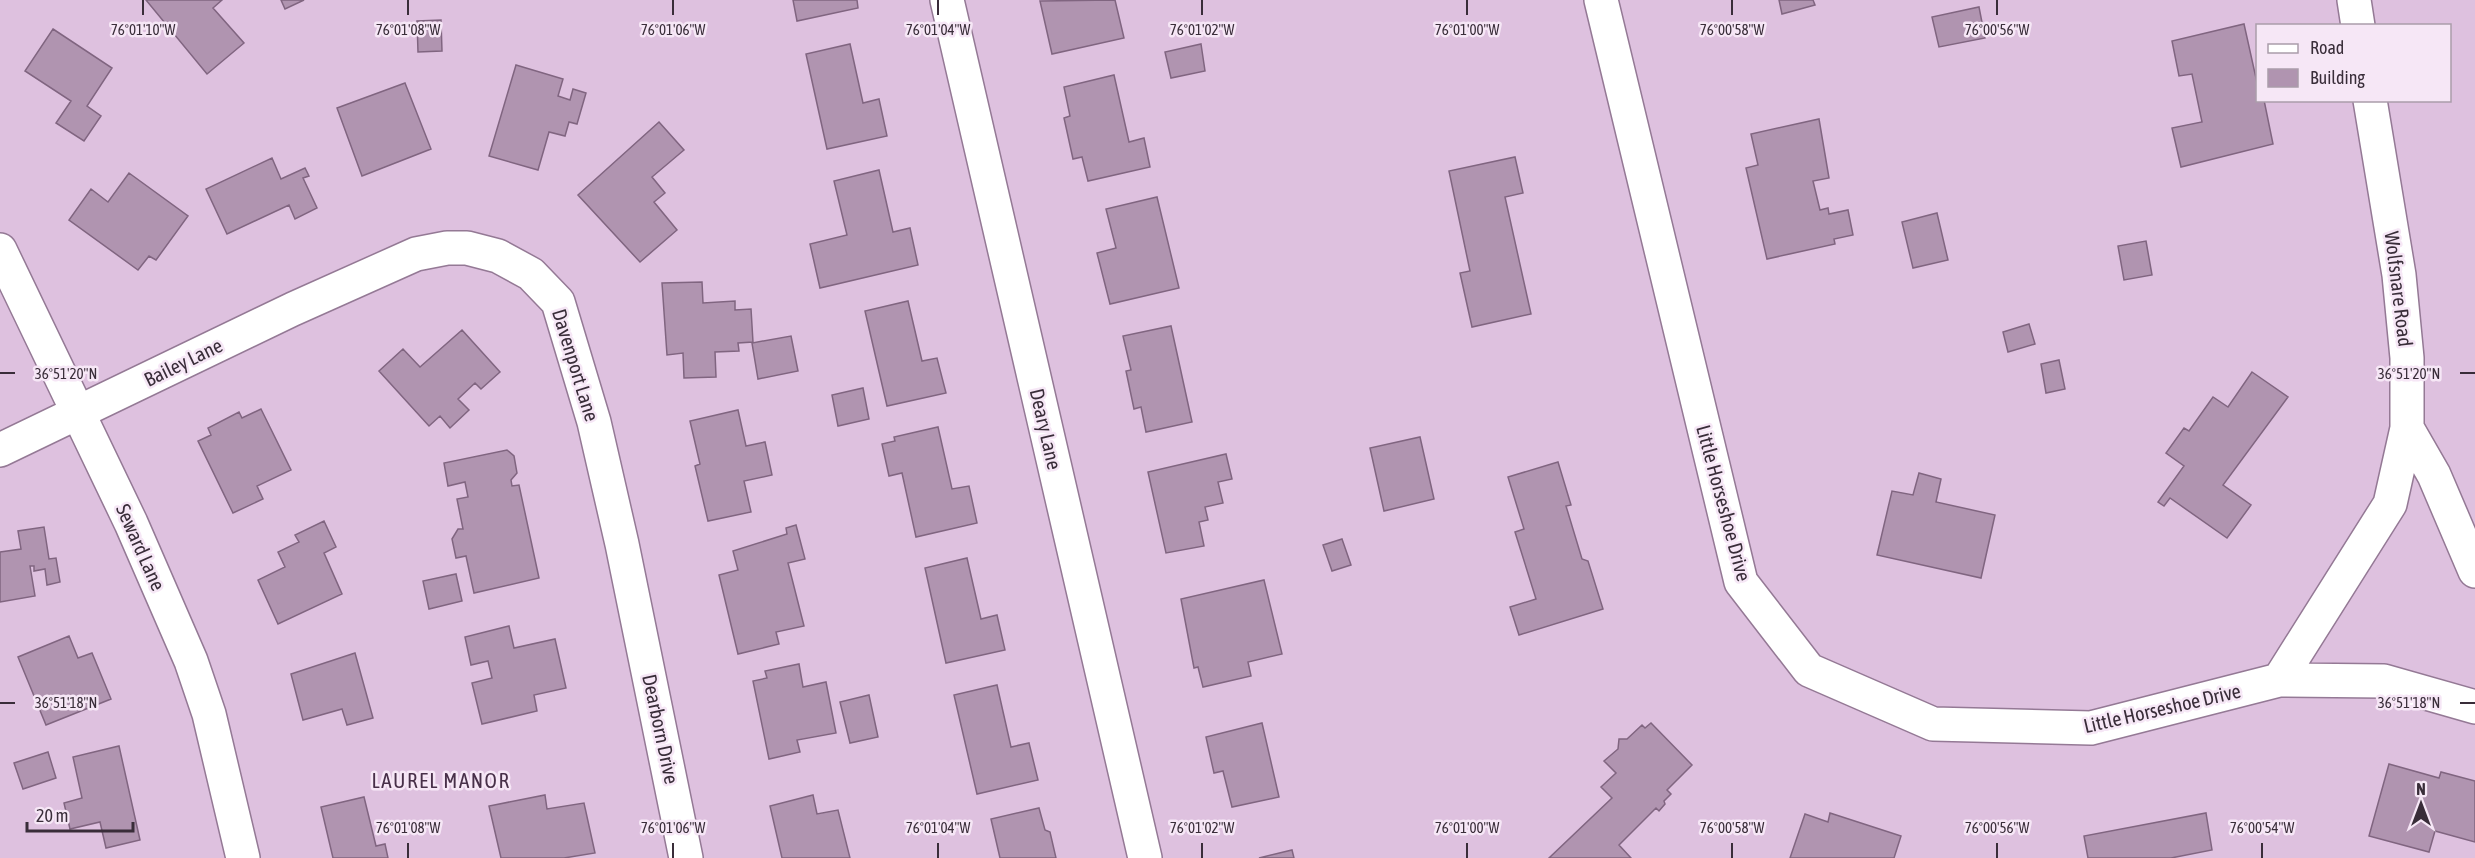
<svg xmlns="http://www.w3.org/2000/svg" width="2475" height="858" font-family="'Asap Condensed',sans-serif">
  <rect width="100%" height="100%" fill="#dec1df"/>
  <path fill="#b094b0" stroke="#806580" stroke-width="1.5" d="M 146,0 L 222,0 L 213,8 L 244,43 L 207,74 Z
    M 281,0 L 304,0 L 285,9 Z
    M 793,0 L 857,0 L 858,8 L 797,21 Z
    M 1115,0 L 1124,38 L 1052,54 L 1040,1 Z
    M 1779,0 L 1813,0 L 1815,5 L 1782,14 Z
    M 1979,7 L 1985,38 L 1939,47 L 1932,17 Z
    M 441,20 L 442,51 L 418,52 L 417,21 Z
    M 2244,24 L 2258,87 L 2258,100 L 2264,100 L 2273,144 L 2181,167 L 2172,128 L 2202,122 L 2192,74 L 2179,76 L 2172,41 Z
    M 53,29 L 112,68 L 87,106 L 101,116 L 84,141 L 56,123 L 71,101 L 25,71 Z
    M 850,44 L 863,103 L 879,99 L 887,136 L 827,149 L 806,54 Z
    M 1201,44 L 1205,71 L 1171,78 L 1165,52 Z
    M 516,65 L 563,79 L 558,96 L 570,100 L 573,89 L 586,93 L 577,124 L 569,122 L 565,136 L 549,132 L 538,170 L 489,156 Z
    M 1114,75 L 1129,142 L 1144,138 L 1150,167 L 1088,181 L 1082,157 L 1073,159 L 1064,118 L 1070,116 L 1064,87 Z
    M 405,83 L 431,149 L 362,176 L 337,108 Z
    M 1819,119 L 1829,178 L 1813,181 L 1820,210 L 1828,208 L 1829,214 L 1848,210 L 1853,235 L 1834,239 L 1835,244 L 1767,259 L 1746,168 L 1758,165 L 1751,134 Z
    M 659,122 L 684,150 L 652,177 L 665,193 L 654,202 L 677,230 L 640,262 L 578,195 Z
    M 1515,157 L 1523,193 L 1505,197 L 1531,314 L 1472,327 L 1460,273 L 1470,271 L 1449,171 Z
    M 272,158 L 281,179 L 305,168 L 309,176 L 303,178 L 317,208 L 295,219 L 289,205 L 227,234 L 206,189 Z
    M 879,170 L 893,232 L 910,228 L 918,265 L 820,288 L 810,244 L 847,235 L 834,181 Z
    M 129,173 L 188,216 L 156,260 L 149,256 L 138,270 L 69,220 L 91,189 L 108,202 Z
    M 1157,197 L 1179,288 L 1110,304 L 1097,253 L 1116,248 L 1106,209 Z
    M 1937,213 L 1948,260 L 1913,268 L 1902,222 Z
    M 2146,241 L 2152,275 L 2124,280 L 2118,246 Z
    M 702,282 L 703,303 L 735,301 L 735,310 L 751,309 L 753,342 L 738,343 L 739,351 L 715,352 L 716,377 L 684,378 L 683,353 L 667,355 L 662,283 Z
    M 908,301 L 922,361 L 937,358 L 946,393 L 887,406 L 865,311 Z
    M 2029,324 L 2035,344 L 2008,352 L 2003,332 Z
    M 1171,326 L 1192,422 L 1146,432 L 1141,407 L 1134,409 L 1126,371 L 1131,370 L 1123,336 Z
    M 462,330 L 500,372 L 481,389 L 475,383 L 458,399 L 469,410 L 450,428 L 440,416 L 429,426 L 379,371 L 403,349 L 420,367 Z
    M 791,336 L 798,371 L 758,379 L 752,343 Z
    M 2059,360 L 2065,389 L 2046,393 L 2041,364 Z
    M 2252,372 L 2288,397 L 2223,485 L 2251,505 L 2227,538 L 2170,498 L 2164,506 L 2158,502 L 2184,466 L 2166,453 L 2184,428 L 2189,431 L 2213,397 L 2228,407 Z
    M 863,388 L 869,419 L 838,426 L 832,395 Z
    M 261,409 L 291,470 L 257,486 L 263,499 L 233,513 L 198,441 L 211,435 L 208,428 L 239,412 L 242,418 Z
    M 738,410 L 746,446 L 765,442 L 772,475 L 744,481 L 751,512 L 708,521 L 695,466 L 700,464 L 690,421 Z
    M 938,427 L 952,489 L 969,486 L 977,523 L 916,537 L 902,473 L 889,476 L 882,444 L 895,441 L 894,437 Z
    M 1420,437 L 1434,499 L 1384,511 L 1370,448 Z
    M 507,450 L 514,456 L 517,473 L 511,480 L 512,486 L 519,485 L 539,578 L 474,593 L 466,556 L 456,558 L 452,539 L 458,529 L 463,529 L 457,499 L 468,497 L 465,482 L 448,486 L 444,463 Z
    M 1226,454 L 1232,479 L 1218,482 L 1223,503 L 1205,507 L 1208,520 L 1199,522 L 1204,546 L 1166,553 L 1148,472 Z
    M 1558,462 L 1571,505 L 1566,506 L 1582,559 L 1588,561 L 1603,609 L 1519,635 L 1510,607 L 1536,599 L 1515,532 L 1524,529 L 1508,477 Z
    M 1919,473 L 1941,479 L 1936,502 L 1995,515 L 1981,578 L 1877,555 L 1892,491 L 1913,495 Z
    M 324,521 L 336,547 L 324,553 L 342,594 L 278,624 L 258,580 L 285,567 L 278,552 L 299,542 L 295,535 Z
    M 796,525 L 805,559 L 788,563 L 804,626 L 776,632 L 779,644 L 738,654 L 719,575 L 738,570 L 733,551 L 787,534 L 786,528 Z
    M 44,527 L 49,559 L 56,558 L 60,582 L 47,585 L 45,569 L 34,571 L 34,566 L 30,566 L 35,596 L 0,602 L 0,552 L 21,549 L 18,531 Z
    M 1342,539 L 1351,565 L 1332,571 L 1323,545 Z
    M 967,558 L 981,619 L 997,615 L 1005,650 L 946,663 L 925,568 Z
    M 456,574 L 462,601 L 429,609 L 423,581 Z
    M 1264,580 L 1282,654 L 1248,662 L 1251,676 L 1203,687 L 1198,667 L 1194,668 L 1181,599 Z
    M 509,626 L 514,648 L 555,639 L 566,688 L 534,695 L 537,711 L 482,724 L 472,683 L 492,678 L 488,661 L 471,665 L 465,637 Z
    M 69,636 L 78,658 L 92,653 L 111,699 L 46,725 L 18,657 Z
    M 355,653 L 373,718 L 347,725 L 342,709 L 303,720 L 291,674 Z
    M 799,664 L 803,687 L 826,682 L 836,733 L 797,740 L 800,752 L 769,759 L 753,681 L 767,678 L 765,671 Z
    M 997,685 L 1011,747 L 1029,743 L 1038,780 L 977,794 L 954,695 Z
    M 869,695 L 878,737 L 850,743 L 840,702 Z
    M 1262,723 L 1279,797 L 1232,807 L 1223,771 L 1214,773 L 1206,737 Z
    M 1651,723 L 1692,765 L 1667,790 L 1671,794 L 1664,801 L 1665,804 L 1659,811 L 1656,808 L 1619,845 L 1631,858 L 1549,858 L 1612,798 L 1601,787 L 1616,773 L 1604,761 L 1618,749 L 1619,739 L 1627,739 L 1642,725 L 1645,728 Z
    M 119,746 L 140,840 L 106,848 L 100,822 L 70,829 L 64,803 L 82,798 L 73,757 Z
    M 48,752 L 56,778 L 23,789 L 14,763 Z
    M 2389,764 L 2439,778 L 2441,772 L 2475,781 L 2475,842 L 2435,831 L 2429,852 L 2369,836 Z
    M 545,795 L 547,809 L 584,803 L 595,853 L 564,858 L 501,858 L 489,806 Z
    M 813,795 L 817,814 L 838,810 L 850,858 L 782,858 L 770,806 Z
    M 364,797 L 376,846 L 385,844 L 388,858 L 333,858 L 321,807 Z
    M 1039,808 L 1045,830 L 1050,832 L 1056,858 L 1000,858 L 991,819 Z
    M 1830,813 L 1901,836 L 1894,858 L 1790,858 L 1805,814 L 1828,822 Z
    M 2206,813 L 2212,850 L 2171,858 L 2088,858 L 2084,836 Z
    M 1292,850 L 1294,858 L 1259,858 Z"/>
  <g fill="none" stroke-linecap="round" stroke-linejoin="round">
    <defs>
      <path id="minor" d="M 947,0 L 1145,858
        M 1601,0 L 1741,582 L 1809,670 L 1933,724 L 2091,728 L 2279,680 L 2384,681 L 2475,707
        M 2354,0 L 2358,26
        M 2370,100 L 2399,275 L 2407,358 L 2407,428 L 2434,475 L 2475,571
        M 0,250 L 131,523 L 191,661 L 209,714 L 243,858
        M 0,450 L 293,309 L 416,254 L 447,248 L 467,248 L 498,256 L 531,274 L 558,302 L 594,422 L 622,544 L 686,858
        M 2279,680 L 2390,504 L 2407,428"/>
    </defs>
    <use href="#minor" stroke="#947995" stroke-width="36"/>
    <use href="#minor" stroke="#fff" stroke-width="33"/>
  </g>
  <path fill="none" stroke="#392d39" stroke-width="2" d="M 143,0 L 143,15M 408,0 L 408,15M 673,0 L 673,15M 938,0 L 938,15M 1202,0 L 1202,15M 1467,0 L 1467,15M 1732,0 L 1732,15M 1997,0 L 1997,15M 0,373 L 15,373M 2460,373 L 2475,373M 0,703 L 15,703M 2460,703 L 2475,703M 408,843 L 408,858M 673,843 L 673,858M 938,843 L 938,858M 1202,843 L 1202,858M 1467,843 L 1467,858M 1732,843 L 1732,858M 1997,843 L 1997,858M 2262,843 L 2262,858"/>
  <g text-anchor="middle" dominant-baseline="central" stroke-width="5" stroke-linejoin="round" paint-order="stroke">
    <g font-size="20" fill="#392d39" stroke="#f6e7f6">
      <text transform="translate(2399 289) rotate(83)">Wolfsnare Road</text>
      <text transform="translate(183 362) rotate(-26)">Bailey Lane</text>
      <text transform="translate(576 365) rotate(73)">Davenport Lane</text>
      <text transform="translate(1046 429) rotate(77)">Deary Lane</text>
      <text transform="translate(1724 503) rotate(75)">Little Horseshoe Drive</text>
      <text transform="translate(141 547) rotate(66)">Seward Lane</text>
      <text transform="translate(2162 708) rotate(-13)">Little Horseshoe Drive</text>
      <text transform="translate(661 729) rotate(78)">Dearborn Drive</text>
    </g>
    <g font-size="21" letter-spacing="1.5" fill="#483049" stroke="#f6e7f6">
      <text x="441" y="780">LAUREL MANOR</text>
    </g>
  </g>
  <g font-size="15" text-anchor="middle" fill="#392d39" stroke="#f6e7f6" stroke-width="5" stroke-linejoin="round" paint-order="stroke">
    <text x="143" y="35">76°01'10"W</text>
    <text x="408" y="35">76°01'08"W</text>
    <text x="673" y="35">76°01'06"W</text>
    <text x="938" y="35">76°01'04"W</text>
    <text x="1202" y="35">76°01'02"W</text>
    <text x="1467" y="35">76°01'00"W</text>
    <text x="1732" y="35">76°00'58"W</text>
    <text x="1997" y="35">76°00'56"W</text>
    <text x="66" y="379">36°51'20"N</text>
    <text x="2409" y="379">36°51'20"N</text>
    <text x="66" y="708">36°51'18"N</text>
    <text x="2409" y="708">36°51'18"N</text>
    <text x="408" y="833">76°01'08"W</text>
    <text x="673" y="833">76°01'06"W</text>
    <text x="938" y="833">76°01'04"W</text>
    <text x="1202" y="833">76°01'02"W</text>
    <text x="1467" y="833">76°01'00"W</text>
    <text x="1732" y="833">76°00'58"W</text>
    <text x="1997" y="833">76°00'56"W</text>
    <text x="2262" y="833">76°00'54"W</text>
  </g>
  <rect x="2256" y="24" width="195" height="78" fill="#f6e7f6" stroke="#aa9daa" stroke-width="1.5"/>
  <rect x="2268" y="44" width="30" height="9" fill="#ffffff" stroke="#aa9daa" stroke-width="1.5"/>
  <text x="2310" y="54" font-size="18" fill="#392d39">Road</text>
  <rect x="2268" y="69" width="30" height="18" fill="#b094b0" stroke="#aa9daa" stroke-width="1.5"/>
  <text x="2310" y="84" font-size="18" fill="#392d39">Building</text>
  <g transform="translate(2421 804)" stroke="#f6e7f6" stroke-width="4.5" paint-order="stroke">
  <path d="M0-4.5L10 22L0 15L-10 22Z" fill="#392d39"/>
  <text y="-9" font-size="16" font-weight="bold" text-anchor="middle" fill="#392d39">N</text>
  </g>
  <path d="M27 822v9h106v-9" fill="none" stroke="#392d39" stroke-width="3"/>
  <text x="36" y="822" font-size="18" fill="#392d39" stroke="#f6e7f6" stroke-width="4.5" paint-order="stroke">20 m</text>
</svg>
